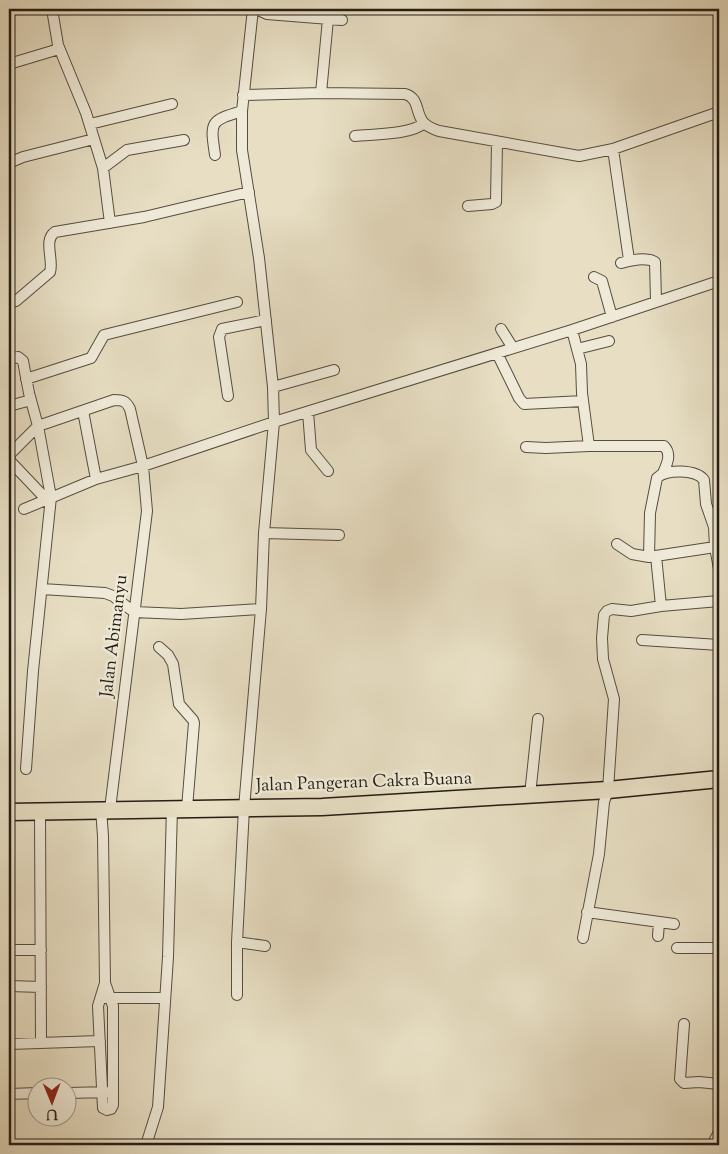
<svg xmlns="http://www.w3.org/2000/svg" width="728" height="1154" font-family="'Sorts Mill Goudy',serif">
  <rect width="100%" height="100%" fill="#e7dec3"/>
  <filter id="stains"><feTurbulence type="fractalNoise" baseFrequency=".004" numOctaves="4"/><feColorMatrix values="0 0 0 0 .2 0 0 0 0 .09 0 0 0 0 .02 0 0 0 .5 -.17"/></filter>
  <radialGradient id="worn" r=".72"><stop offset=".6" stop-color="#630" stop-opacity="0"/><stop offset="1" stop-color="#630" stop-opacity=".3"/></radialGradient>
  <g fill="none" stroke-linecap="round" stroke-linejoin="round">
    <defs>
      <path id="minor" d="M 52,9 L 58,45 L 86,113 L 103,168 L 110,223
        M 256,9 L 267,14 L 342,20
        M 9,64 L 59,49
        M 321,93 L 328,19
        M 243,95 L 321,93 L 405,94 C 420,98 415,114 424,123 C 428,127 433,129 439,131 L 579,156 L 613,149 L 719,112
        M 90,124 L 172,104
        M 355,136 C 373,134 411,135 424,123
        M 613,149 L 629,260
        M 215,155 C 210,121 210,121 242,111
        M 9,163 L 23,157 L 94,139
        M 103,168 L 127,150 L 184,140
        M 468,206 L 492,204 L 496,202 L 497,142
        M 621,263 C 630,260 647,257 655,262 L 656,301
        M 594,277 L 602,281 L 612,317
        M 9,303 L 16,301 L 50,272 C 54,260 43,240 55,232 L 144,217 L 249,192
        M 501,329 L 513,348
        M 577,349 L 609,341
        M 497,353 L 519,398 L 524,404 L 583,401
        M 9,359 L 18,357 L 23,361 L 29,393 L 38,426 L 51,497 L 33,671 L 26,769
        M 26,379 L 91,358 L 104,335 L 237,302
        M 273,387 L 334,370
        M 228,396 L 219,337 L 222,329 L 266,320
        M 9,406 L 31,400
        M 83,411 L 96,479
        M 308,412 L 311,450 L 328,471
        M 589,446 L 664,446 C 672,454 667,464 663,473
        M 526,447 L 546,448 L 589,446 L 582,393 L 581,364 L 572,330
        M 9,459 L 10,454 L 38,426 L 114,400 C 123,400 126,401 130,409 L 143,466 L 147,511 L 110,809
        M 9,460 L 46,499
        M 24,509 L 96,479 L 143,466 L 274,422 L 572,330 L 719,281
        M 264,533 L 339,535
        M 617,544 L 632,554 L 649,557 L 715,547
        M 656,556 L 661,606
        M 649,557 L 650,513 L 657,478 C 665,469 696,469 704,480 L 706,504 L 714,527 L 715,547 L 719,569
        M 42,589 L 105,593 L 113,596 L 134,612 L 181,614 L 261,609
        M 642,640 L 719,645
        M 159,647 L 168,655 L 173,664 L 179,704 L 193,720 L 194,723 L 187,808
        M 530,795 L 538,719
        M 101,809 L 103,836 L 105,983 L 98,1006 L 103,1108 L 107,1110 L 111,1109 L 113,1105 L 113,1006 L 105,983
        M 40,811 L 41,1043
        M 587,912 L 674,924
        M 658,936 L 659,922
        M 583,938 L 599,854 L 604,802 L 608,790 L 614,699 L 603,659 L 602,638 L 604,615 L 607,611 L 612,609 L 631,611 L 661,606 L 719,601
        M 237,942 L 265,946
        M 677,948 L 719,948
        M 9,950 L 41,950
        M 9,986 L 41,987
        M 237,995 L 237,942 L 244,808 L 261,609 L 264,533 L 274,422 L 273,387 L 259,258 L 242,150 L 242,111 L 253,9
        M 106,998 L 165,998
        M 684,1024 L 680,1079 L 684,1083 L 699,1082 L 719,1084
        M 9,1044 L 100,1041
        M 68,1093 L 109,1092
        M 9,1094 L 38,1093
        M 146,1145 L 158,1107 L 168,957 L 172,808
        M 712,1145 L 719,1132"/>
      <path id="primary" d="M 9,812 L 322,807 L 608,790 L 719,779"/>
    </defs>
    <use href="#minor" stroke="#564d40" stroke-width="12"/>
    <use href="#primary" stroke="#251d14" stroke-width="19"/>
    <use href="#minor" stroke="#efead8" stroke-width="10"/>
    <use href="#primary" stroke="#e7dec3" stroke-width="16"/>
  </g>
  <g text-anchor="middle" dominant-baseline="central" stroke-width="5" stroke-linejoin="round" paint-order="stroke">
    <g font-size="18" fill="#251d14" stroke="#efead8">
      <text transform="translate(115 636) rotate(-83)">Jalan Abimanyu</text>
      <text transform="translate(364 783) rotate(-2)">Jalan Pangeran Cakra Buana</text>
    </g>
  </g>
  <rect width="728" height="1154" fill="none" stroke="#e7dec3" stroke-width="30"/>
  <rect x="10" y="10" width="708" height="1134" fill="none" stroke="#251d14" stroke-width="2.5"/>
  <rect x="15" y="15" width="698" height="1124" fill="none" stroke="#251d14"/>
  <g transform="translate(52 1102) rotate(179)"><circle r="24" fill="#efead8" stroke="#9e988a"/>
  <path d="M0-4L9 19L0 12L-9 19Z" fill="#8f2418"/>
  <text y="-8" font-size="14" font-weight="bold" text-anchor="middle" fill="#251d14">U</text>
  </g>
  <rect width="100%" height="100%" filter="url(#stains)"/>
  <rect width="100%" height="100%" fill="url(#worn)"/>
</svg>
